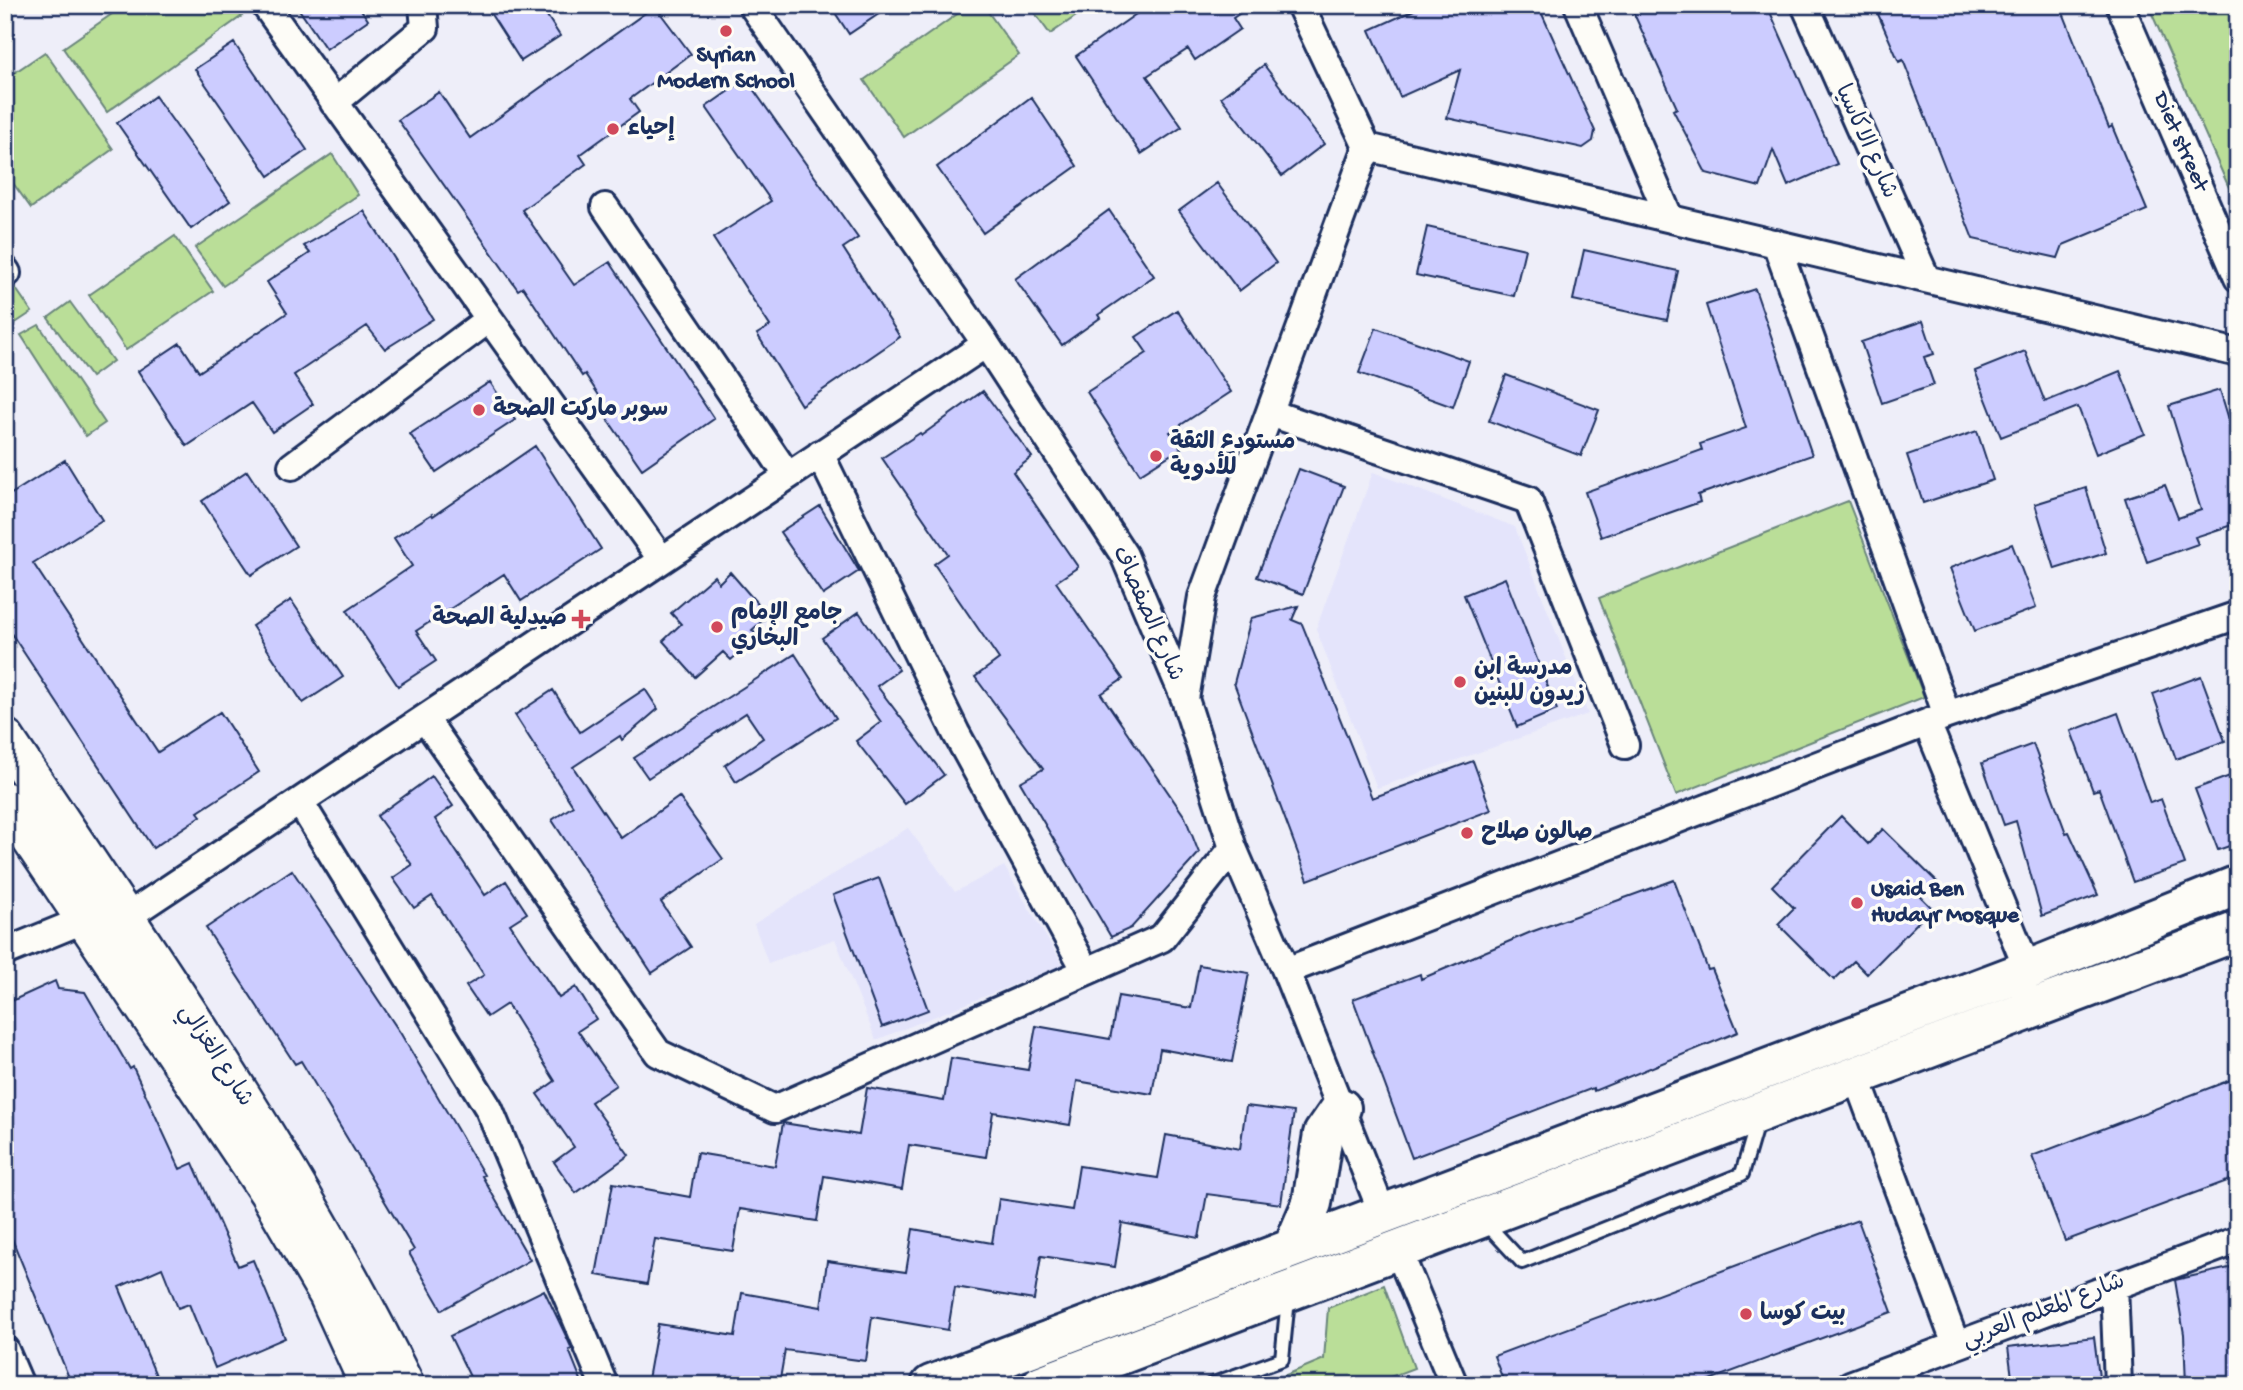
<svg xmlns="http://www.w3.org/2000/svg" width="2243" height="1390" font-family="'Gochi Hand','Playpen Sans Arabic',sans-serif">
  <rect width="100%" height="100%" fill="#eeeef9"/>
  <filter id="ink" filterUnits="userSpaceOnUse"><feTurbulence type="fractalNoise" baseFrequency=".0143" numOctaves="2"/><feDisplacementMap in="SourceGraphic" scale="14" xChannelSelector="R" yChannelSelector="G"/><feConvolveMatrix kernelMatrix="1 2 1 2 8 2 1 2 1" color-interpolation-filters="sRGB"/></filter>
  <g filter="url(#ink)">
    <path fill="#e4e4fb" d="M 1373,472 L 1515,527 L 1588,714 L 1377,788 L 1316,629 Z
      M 908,828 L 955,892 L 1004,866 L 1063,965 L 876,1040 L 835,939 L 768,963 L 754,924 Z"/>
    <path fill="#bade98" stroke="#6a867b" stroke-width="2" d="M 125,5 L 234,5 L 242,16 L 107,112 L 63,48 Z
      M 970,5 L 983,5 L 1019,55 L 904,137 L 864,80 Z
      M 1029,5 L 1092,5 L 1050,34 Z
      M 2148,5 L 2238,5 L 2238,208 Z
      M 45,52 L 113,149 L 31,208 L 5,172 L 5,79 Z
      M 332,154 L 358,195 L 223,286 L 195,248 Z
      M 175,236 L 213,291 L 126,350 L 89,295 Z
      M 12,283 L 32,312 L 5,330 L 5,287 Z
      M 70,302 L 113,361 L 91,377 L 48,318 Z
      M 39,325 L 105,423 L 86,436 L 21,335 Z
      M 1848,501 L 1924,697 L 1676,795 L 1599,598 Z
      M 1384,1285 L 1414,1368 L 1369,1385 L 1262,1385 L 1324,1359 L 1328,1308 Z"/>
    <path fill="#ccf" stroke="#1b2f5e" stroke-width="2" d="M 296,5 L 358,5 L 368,20 L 326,49 Z
      M 485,5 L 540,5 L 560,36 L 521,61 Z
      M 830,5 L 892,5 L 849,34 Z
      M 1149,5 L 1252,5 L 1233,18 L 1240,29 L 1195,60 L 1188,49 L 1147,76 L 1182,127 L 1141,154 L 1076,56 Z
      M 1425,5 L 1538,5 L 1595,131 L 1593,141 L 1583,148 L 1447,118 L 1460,70 L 1400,97 L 1370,30 Z
      M 1630,5 L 1767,5 L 1837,164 L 1788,186 L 1773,150 L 1760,187 L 1706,173 L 1673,110 L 1677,108 Z
      M 1874,5 L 2060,5 L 2109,128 L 2112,126 L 2147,210 L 2063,245 L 2058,258 L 1973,239 L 1903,60 L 1899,62 Z
      M 655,6 L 691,54 L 630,99 L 639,112 L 580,155 L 586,164 L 522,210 L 574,285 L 610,262 L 714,419 L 642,469 L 597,404 L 602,400 L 585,374 L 582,376 L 523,287 L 518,290 L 398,120 L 439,92 L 470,138 Z
      M 234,43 L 307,150 L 269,176 L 195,69 Z
      M 1264,65 L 1324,144 L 1282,176 L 1221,97 Z
      M 746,79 L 858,238 L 843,248 L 900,337 L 801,405 L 757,334 L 770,326 L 713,238 L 771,201 L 706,107 Z
      M 155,96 L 230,201 L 191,229 L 117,123 Z
      M 1031,97 L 1077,166 L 983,233 L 937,167 Z
      M 1217,183 L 1276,263 L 1239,291 L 1179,211 Z
      M 1109,210 L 1154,276 L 1098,315 L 1100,318 L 1062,345 L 1015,279 Z
      M 364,211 L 433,319 L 385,349 L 367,326 L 294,375 L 313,404 L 272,432 L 252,403 L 187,446 L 138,371 L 180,343 L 199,372 L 287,313 L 267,282 L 310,253 L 304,246 Z
      M 1427,227 L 1525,249 L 1514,296 L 1416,275 Z
      M 1584,250 L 1678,271 L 1667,320 L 1573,300 Z
      M 1755,289 L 1812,455 L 1698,495 L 1700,502 L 1601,537 L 1585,492 L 1702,450 L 1700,444 L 1746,428 L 1706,305 Z
      M 1177,310 L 1231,392 L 1170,432 L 1181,448 L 1140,474 L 1087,392 L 1147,353 L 1136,337 Z
      M 1923,321 L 1934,354 L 1924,357 L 1934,385 L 1882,403 L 1861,342 Z
      M 1376,328 L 1469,361 L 1453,407 L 1359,373 Z
      M 2025,351 L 2045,402 L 2120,371 L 2145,434 L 2096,454 L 2078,407 L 2001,437 L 1975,371 Z
      M 1506,375 L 1599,410 L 1581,456 L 1489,421 Z
      M 490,382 L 515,420 L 436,472 L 410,434 Z
      M 2220,390 L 2238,449 L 2238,523 L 2195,537 L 2198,544 L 2147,562 L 2125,498 L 2165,485 L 2178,518 L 2201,510 L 2169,406 Z
      M 983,391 L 1032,457 L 1013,472 L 1078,567 L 1056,582 L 1123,679 L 1101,694 L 1185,817 L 1199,853 L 1131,928 L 1111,937 L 1020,782 L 1043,769 L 975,677 L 999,659 L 934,564 L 948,554 L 882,458 L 920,433 L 922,435 Z
      M 1977,431 L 1993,480 L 1923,503 L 1907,455 Z
      M 535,446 L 601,549 L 521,601 L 504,574 L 416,631 L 436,661 L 398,686 L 347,610 L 412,566 L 394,538 L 432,514 L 433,516 Z
      M 65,460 L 102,520 L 33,563 L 158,752 L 220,712 L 259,772 L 198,812 L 201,816 L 153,848 L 5,624 L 5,498 Z
      M 1299,469 L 1344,486 L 1303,594 L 1257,577 Z
      M 247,471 L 296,546 L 251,575 L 202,501 Z
      M 2086,488 L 2106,553 L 2055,569 L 2035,504 Z
      M 820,506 L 859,571 L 823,595 L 780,532 Z
      M 2012,544 L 2036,608 L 1975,631 L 1950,568 Z
      M 730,572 L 768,616 L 752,630 L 758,637 L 731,660 L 723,652 L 695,677 L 663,641 L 681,624 L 671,613 L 714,576 L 719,583 Z
      M 1505,578 L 1557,710 L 1517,727 L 1464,595 Z
      M 291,600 L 343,677 L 303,703 L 252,626 Z
      M 1298,606 L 1292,620 L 1302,624 L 1372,798 L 1473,761 L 1491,810 L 1308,880 L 1234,683 L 1251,618 Z
      M 859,612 L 899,670 L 877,686 L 944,775 L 905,804 L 856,741 L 881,722 L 822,638 Z
      M 795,654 L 836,718 L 736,782 L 725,765 L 763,738 L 746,713 L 648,778 L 634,758 Z
      M 2201,676 L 2225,741 L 2176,759 L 2153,694 Z
      M 645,689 L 658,709 L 622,740 L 620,736 L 573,767 L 621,838 L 679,797 L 723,859 L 661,902 L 691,947 L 652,973 L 552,820 L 573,806 L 515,715 L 553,690 L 580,732 Z
      M 2118,713 L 2150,803 L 2161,799 L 2185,864 L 2133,882 L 2099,789 L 2093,791 L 2071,731 Z
      M 2033,744 L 2066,833 L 2069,832 L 2098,895 L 2042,916 L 2016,821 L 2004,825 L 1982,763 Z
      M 2238,773 L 2238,843 L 2218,850 L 2195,789 Z
      M 432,776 L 453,806 L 435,819 L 485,895 L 506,881 L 527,913 L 510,924 L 559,998 L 576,987 L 596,1019 L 578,1031 L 616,1085 L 591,1102 L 629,1155 L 576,1193 L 554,1162 L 574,1147 L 537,1094 L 555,1081 L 507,1004 L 487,1017 L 466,986 L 484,975 L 432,896 L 414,908 L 393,878 L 412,865 L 377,816 Z
      M 1841,816 L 1868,844 L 1883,829 L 1937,882 L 1921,897 L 1932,908 L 1867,974 L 1854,961 L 1834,980 L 1778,924 L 1794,908 L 1772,886 Z
      M 292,870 L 401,1034 L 484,1175 L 482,1176 L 530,1260 L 442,1310 L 409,1253 L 414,1250 L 301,1061 L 295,1064 L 206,928 Z
      M 879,878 L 928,1010 L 882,1027 L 833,895 Z
      M 1674,880 L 1708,970 L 1712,969 L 1738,1032 L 1594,1091 L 1593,1088 L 1412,1158 L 1353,999 L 1420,974 L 1421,979 L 1531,932 Z
      M 1199,965 L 1249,973 L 1232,1062 L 1160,1049 L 1152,1094 L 1077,1081 L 1070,1125 L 993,1112 L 986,1157 L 909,1145 L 902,1189 L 824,1176 L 817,1221 L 740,1209 L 733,1251 L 655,1239 L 647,1284 L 596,1275 L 613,1183 L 690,1197 L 697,1153 L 775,1166 L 783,1123 L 859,1135 L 867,1088 L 944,1101 L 951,1058 L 1028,1070 L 1036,1026 L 1110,1039 L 1118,996 L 1191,1008 Z
      M 55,981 L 58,989 L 85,992 L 130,1069 L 133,1067 L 180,1169 L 193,1163 L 238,1266 L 253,1260 L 285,1338 L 215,1368 L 189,1304 L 178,1308 L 162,1268 L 119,1287 L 160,1385 L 72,1385 L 5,1222 L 5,1004 Z
      M 2238,1077 L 2238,1177 L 2065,1241 L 2032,1156 Z
      M 1246,1106 L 1294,1112 L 1281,1204 L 1207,1194 L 1199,1238 L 1122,1223 L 1115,1267 L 1041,1256 L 1034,1300 L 955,1287 L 948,1330 L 872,1317 L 866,1361 L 785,1350 L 779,1385 L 727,1385 L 700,1380 L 699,1385 L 647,1385 L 658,1324 L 735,1336 L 742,1293 L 821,1307 L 827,1261 L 906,1272 L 913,1229 L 992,1243 L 999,1199 L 1072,1210 L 1079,1166 L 1158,1178 L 1166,1135 L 1240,1149 Z
      M 1858,1220 L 1892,1312 L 1696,1385 L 1505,1385 L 1494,1356 Z
      M 2238,1266 L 2238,1385 L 2186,1385 L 2184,1334 L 2175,1280 Z
      M 544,1290 L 567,1338 L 572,1349 L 569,1350 L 583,1385 L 474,1385 L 450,1336 Z
      M 2094,1337 L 2100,1385 L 2013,1385 L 2008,1347 Z"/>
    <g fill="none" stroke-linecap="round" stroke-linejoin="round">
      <defs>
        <path id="lane" d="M 1484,1221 L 1522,1262 L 1742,1174 L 1758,1119
          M 1211,1385 L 1282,1359 L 1288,1299"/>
        <path id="street" d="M 265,5 L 662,560
          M 752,5 L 986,344 L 1124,555 L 1185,699 L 1233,848 L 1286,971 L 1382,1212
          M 1300,5 L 1367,147
          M 1578,5 L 1669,217
          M 1805,5 L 1926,278
          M 2120,5 L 2238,278
          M 334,103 L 425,28 L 423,5
          M 605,207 L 788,476
          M 1776,243 L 1947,715
          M 5,270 L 7,273
          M 1270,413 L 1528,500 L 1625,745
          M 820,454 L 956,733 L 1086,971
          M 292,466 L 489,319
          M 1185,699 L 1202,597 L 1367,147 L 2238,353
          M 425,719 L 658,1053 L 775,1109 L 1162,938 L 1233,848
          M 1927,723 L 2028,970
          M 300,802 L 489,1109 L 604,1385
          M 125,918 L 986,344
          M 5,952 L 86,919
          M 1286,971 L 1947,715 L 2238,615
          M 1856,1076 L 1956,1345
          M 1398,1250 L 1454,1385
          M 2114,1285 L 2118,1385
          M 5,1350 L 20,1385
          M 1850,1385 L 2238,1240"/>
        <path id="secondary" d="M 5,738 C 146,949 293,1157 405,1385
          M 5,801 L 268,1192 L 328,1295 L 369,1385"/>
        <path id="primary" d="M 1294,1245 L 1312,1203 L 1323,1134 L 1341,1108
          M 931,1385 L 2028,970 L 2238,885
          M 1041,1385 L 2238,931"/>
      </defs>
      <use href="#lane" stroke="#1b2f5e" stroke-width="18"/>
      <use href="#street" stroke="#1b2f5e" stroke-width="32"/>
      <use href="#secondary" stroke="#1b2f5e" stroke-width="42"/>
      <use href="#primary" stroke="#1b2f5e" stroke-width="44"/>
      <use href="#lane" stroke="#fdfcf7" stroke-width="12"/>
      <use href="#street" stroke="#fdfcf7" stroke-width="26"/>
      <use href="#secondary" stroke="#fdfcf7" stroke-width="37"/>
      <use href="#primary" stroke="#fdfcf7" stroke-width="38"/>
    </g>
  </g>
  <g fill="#d1495b" stroke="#fdfcf7" stroke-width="2.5">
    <circle cx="726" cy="31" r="7"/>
    <circle cx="613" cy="129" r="7"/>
    <circle cx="479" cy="410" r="7"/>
    <circle cx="1156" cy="456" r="7"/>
    <path d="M577.5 608.5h7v7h7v7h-7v7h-7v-7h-7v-7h7z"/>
    <circle cx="717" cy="627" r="7"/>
    <circle cx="1460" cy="682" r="7"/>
    <circle cx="1467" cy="833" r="7"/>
    <circle cx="1857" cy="903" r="7"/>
    <circle cx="1746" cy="1314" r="7"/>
  </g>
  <g text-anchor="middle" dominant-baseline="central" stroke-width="7" stroke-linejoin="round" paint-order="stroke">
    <g font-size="23" font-weight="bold" fill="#1b2f5e" stroke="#fdfcf7" text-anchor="start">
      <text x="726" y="56" text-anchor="middle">Syrian<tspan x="726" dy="26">Modern School</tspan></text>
      <text x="627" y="129">إحياء</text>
      <text x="493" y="410">سوبر ماركت الصحة</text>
      <text x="1170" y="443">مستودع الثقة<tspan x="1170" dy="26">للأدوية</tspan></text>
      <text x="731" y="614">جامع الإمام<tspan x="731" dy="26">البخاري</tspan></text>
      <text x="567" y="619" text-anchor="end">صيدلية الصحة</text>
      <text x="1474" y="669">مدرسة ابن<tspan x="1474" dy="26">زيدون للبنين</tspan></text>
      <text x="1481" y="833">صالون صلاح</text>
      <text x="1871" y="890">Usaid Ben<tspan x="1871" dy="26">Hudayr Mosque</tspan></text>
      <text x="1760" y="1314">بيت كوسا</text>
    </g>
    <g font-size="23" fill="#1b2f5e" stroke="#fdfcf7">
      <text transform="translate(1865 142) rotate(66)">شارع الاكاسيا</text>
      <text transform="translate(2180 142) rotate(66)">Diet street</text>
      <text transform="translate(1147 614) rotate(66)">شارع الصفصاف</text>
      <text transform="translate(215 1056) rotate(57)">شارع الغزالي</text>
      <text transform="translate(2044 1312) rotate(-21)">شارع المعلم العربي</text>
    </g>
  </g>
  <rect width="2243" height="1390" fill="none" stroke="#fdfcf7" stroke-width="28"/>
  <rect x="14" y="14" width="2215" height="1362" fill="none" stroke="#1b2f5e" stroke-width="2.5" filter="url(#ink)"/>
</svg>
